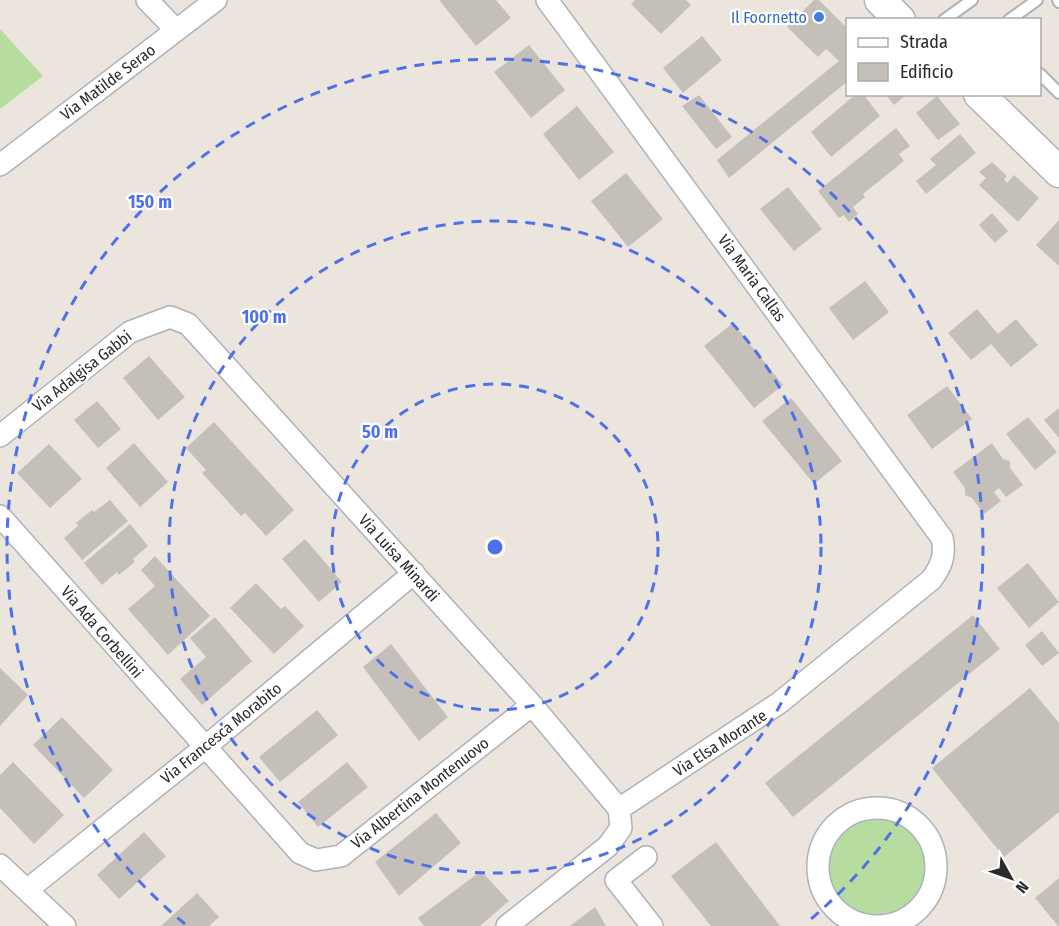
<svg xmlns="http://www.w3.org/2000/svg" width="1059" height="926" font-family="'Fira Sans Condensed',sans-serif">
  <rect width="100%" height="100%" fill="#ebe5de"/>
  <path fill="#b7dca0" d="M 0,29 L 43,76 L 0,109 Z
    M827 867a49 49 0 1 1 98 0a49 49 0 1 1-98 0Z"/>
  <path fill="#c4bfb9" d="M 439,0 L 496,0 L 511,18 L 476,46 Z
    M 635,0 L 686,0 L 691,5 L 661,34 L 631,4 Z
    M 814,0 L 819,0 L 848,29 L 848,81 L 729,178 L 717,160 L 839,61 L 826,49 L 818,57 L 787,27 Z
    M 702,36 L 722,60 L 683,93 L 663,68 Z
    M 529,45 L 565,90 L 531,118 L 494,72 Z
    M 856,94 L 863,94 L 880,116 L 831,157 L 811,132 Z
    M 885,94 L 907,94 L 894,105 Z
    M 699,95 L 732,137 L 716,149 L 682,106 Z
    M 937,96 L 960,124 L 938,140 L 916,113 Z
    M 577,106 L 614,152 L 579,180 L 543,134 Z
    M 896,128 L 910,146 L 899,154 L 904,161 L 863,194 L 865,197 L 853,207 L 858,214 L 849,222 L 844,215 L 839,218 L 818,191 Z
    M 960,134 L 976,153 L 926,194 L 916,181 L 936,165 L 930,159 Z
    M 992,162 L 1007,176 L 1004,179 L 1007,183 L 1014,175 L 1039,198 L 1018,222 L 979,185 L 986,178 L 979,172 Z
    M 626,173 L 663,219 L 628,247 L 591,201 Z
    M 788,187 L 822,229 L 794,251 L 760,209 Z
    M 992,213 L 1008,231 L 995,243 L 979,225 Z
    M 1059,220 L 1059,266 L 1036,245 Z
    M 865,281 L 889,312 L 853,340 L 829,308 Z
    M 977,309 L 998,334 L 1016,319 L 1038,345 L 1011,367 L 991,344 L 971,360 L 948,333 Z
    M 733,323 L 783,385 L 754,408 L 704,346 Z
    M 149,356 L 185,397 L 158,420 L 123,378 Z
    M 947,386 L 972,419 L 932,449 L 907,415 Z
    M 791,398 L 842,461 L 814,484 L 762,421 Z
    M 97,401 L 121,429 L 98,448 L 74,420 Z
    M 1059,408 L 1059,438 L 1044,420 Z
    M 1028,417 L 1057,452 L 1035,470 L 1006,434 Z
    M 214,422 L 294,510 L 266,536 L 245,513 L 241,516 L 202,473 L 206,470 L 186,448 Z
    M 134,443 L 168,482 L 140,507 L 106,468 Z
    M 992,443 L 1003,459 L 1010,461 L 1010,468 L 1023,485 L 1006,497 L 999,488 L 994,492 L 1001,501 L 984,514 L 972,498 L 965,495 L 965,488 L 953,472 Z
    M 49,444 L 82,479 L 50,508 L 17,473 Z
    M 110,500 L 128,521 L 82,560 L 64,538 L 78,526 L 76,523 L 92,510 L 94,512 Z
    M 130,524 L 148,546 L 133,559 L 135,562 L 119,575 L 117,572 L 102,585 L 84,563 Z
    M 305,539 L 342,582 L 319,602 L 282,559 Z
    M 155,556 L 210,616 L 168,655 L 128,609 L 155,586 L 141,570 Z
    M 1028,563 L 1059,602 L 1029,628 L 997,588 Z
    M 256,583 L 281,609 L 285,606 L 304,626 L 274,654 L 230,608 Z
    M 973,615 L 1000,649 L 793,817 L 765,783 Z
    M 215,617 L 252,661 L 202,705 L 180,679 L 206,657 L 190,638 Z
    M 1042,631 L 1059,653 L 1042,666 L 1025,645 Z
    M 391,644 L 448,717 L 419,741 L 363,667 Z
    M 0,668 L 28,695 L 0,726 Z
    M 1030,688 L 1059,723 L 1059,812 L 1004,857 L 932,768 Z
    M 317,710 L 338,735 L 280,782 L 259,757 Z
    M 62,717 L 113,770 L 84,798 L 33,745 Z
    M 13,762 L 64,815 L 34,844 L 0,808 L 0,775 Z
    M 347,762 L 368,787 L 318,827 L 298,802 Z
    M 436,813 L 461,843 L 399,896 L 375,862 Z
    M 144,832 L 166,856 L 119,899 L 97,875 Z
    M 716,842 L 780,926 L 711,926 L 671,876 Z
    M 481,871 L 509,901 L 480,926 L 424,926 L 418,918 Z
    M 1059,878 L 1059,926 L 1058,926 L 1035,898 Z
    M 197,893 L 219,917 L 209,926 L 161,926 Z
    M 595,907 L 606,926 L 570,926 Z"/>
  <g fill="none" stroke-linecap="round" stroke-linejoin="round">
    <defs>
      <path id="service" d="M 1058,0 L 1059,2
        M 944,20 L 972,0
        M 1009,20 L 1037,0
        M 1040,74 L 1059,93"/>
      <path id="minor" d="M 147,0 L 176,30
        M 0,165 L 216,0
        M 0,436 L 130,332 L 170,317 L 188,324 L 532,705 L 619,809
        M 0,516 L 300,853 L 316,860 L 341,856 L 532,705
        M818 867a59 59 0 1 1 118 0a59 59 0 1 1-118 0Z
        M 646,857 L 616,880 L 652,926
        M 0,865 L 65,926
        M 27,890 L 204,748 L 414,573
        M 507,926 L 608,846 L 621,828 L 619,809 L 779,703 L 931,580 C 941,567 946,555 942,538 L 547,0"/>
      <path id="secondary" d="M 880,0 L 900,20
        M 979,94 L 1059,172"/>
    </defs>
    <use href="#service" stroke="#aeb1ba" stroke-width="14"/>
    <use href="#minor" stroke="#aeb1ba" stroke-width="24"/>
    <use href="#secondary" stroke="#aeb1ba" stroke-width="33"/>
    <use href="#service" stroke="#fff" stroke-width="10"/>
    <use href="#minor" stroke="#fff" stroke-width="21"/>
    <use href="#secondary" stroke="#fff" stroke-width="30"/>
  </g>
  <g fill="none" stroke="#4e70e8" stroke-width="3" stroke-dasharray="10 8">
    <circle cx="495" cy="547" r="163"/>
    <circle cx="495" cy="547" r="326"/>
    <path d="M185 924A488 488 0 1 1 805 924"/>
  </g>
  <circle fill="#3f7fe0" stroke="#fff" stroke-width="2" cx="819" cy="17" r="6"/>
  <g text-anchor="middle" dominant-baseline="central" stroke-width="4.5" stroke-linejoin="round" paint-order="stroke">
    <g font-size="16" fill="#366cbe" stroke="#fff" text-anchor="end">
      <text x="807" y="17">Il Foornetto</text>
    </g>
    <g font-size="16" fill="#2a2a2a" stroke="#fff">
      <text transform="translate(108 82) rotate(-37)">Via Matilde Serao</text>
      <text transform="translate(752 278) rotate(54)">Via Maria Callas</text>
      <text transform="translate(82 371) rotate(-38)">Via Adalgisa Gabbi</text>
      <text transform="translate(399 558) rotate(48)">Via Luisa Minardi</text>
      <text transform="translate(102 632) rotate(49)">Via Ada Corbellini</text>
      <text transform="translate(221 733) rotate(-39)">Via Francesca Morabito</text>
      <text transform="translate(720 743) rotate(-33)">Via Elsa Morante</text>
      <text transform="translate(420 793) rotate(-38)">Via Albertina Montenuovo</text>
    </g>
  </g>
  <circle cx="495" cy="547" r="9" fill="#4e70e8" stroke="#fff" stroke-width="3"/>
  <g font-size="18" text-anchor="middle" font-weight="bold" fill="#4e70e8" stroke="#fff" stroke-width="4.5" stroke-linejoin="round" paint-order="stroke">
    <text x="150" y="208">150 m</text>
    <text x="264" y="323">100 m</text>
    <text x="380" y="438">50 m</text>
  </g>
  <rect x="846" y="18" width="195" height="78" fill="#ffffff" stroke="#aaaaaa" stroke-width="1.5"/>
  <rect x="858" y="38" width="30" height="9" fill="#ffffff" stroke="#aaaaaa" stroke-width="1.5"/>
  <text x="900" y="48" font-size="18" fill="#2a2a2a">Strada</text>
  <rect x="858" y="63" width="30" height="18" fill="#c4bfb9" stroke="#aaaaaa" stroke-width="1.5"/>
  <text x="900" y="78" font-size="18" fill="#2a2a2a">Edificio</text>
  <g transform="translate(1011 878) rotate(130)" stroke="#ffffff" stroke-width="4.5" paint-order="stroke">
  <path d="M0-4.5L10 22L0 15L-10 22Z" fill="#2a2a2a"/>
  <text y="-9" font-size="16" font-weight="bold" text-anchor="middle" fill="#2a2a2a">N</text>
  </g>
</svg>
